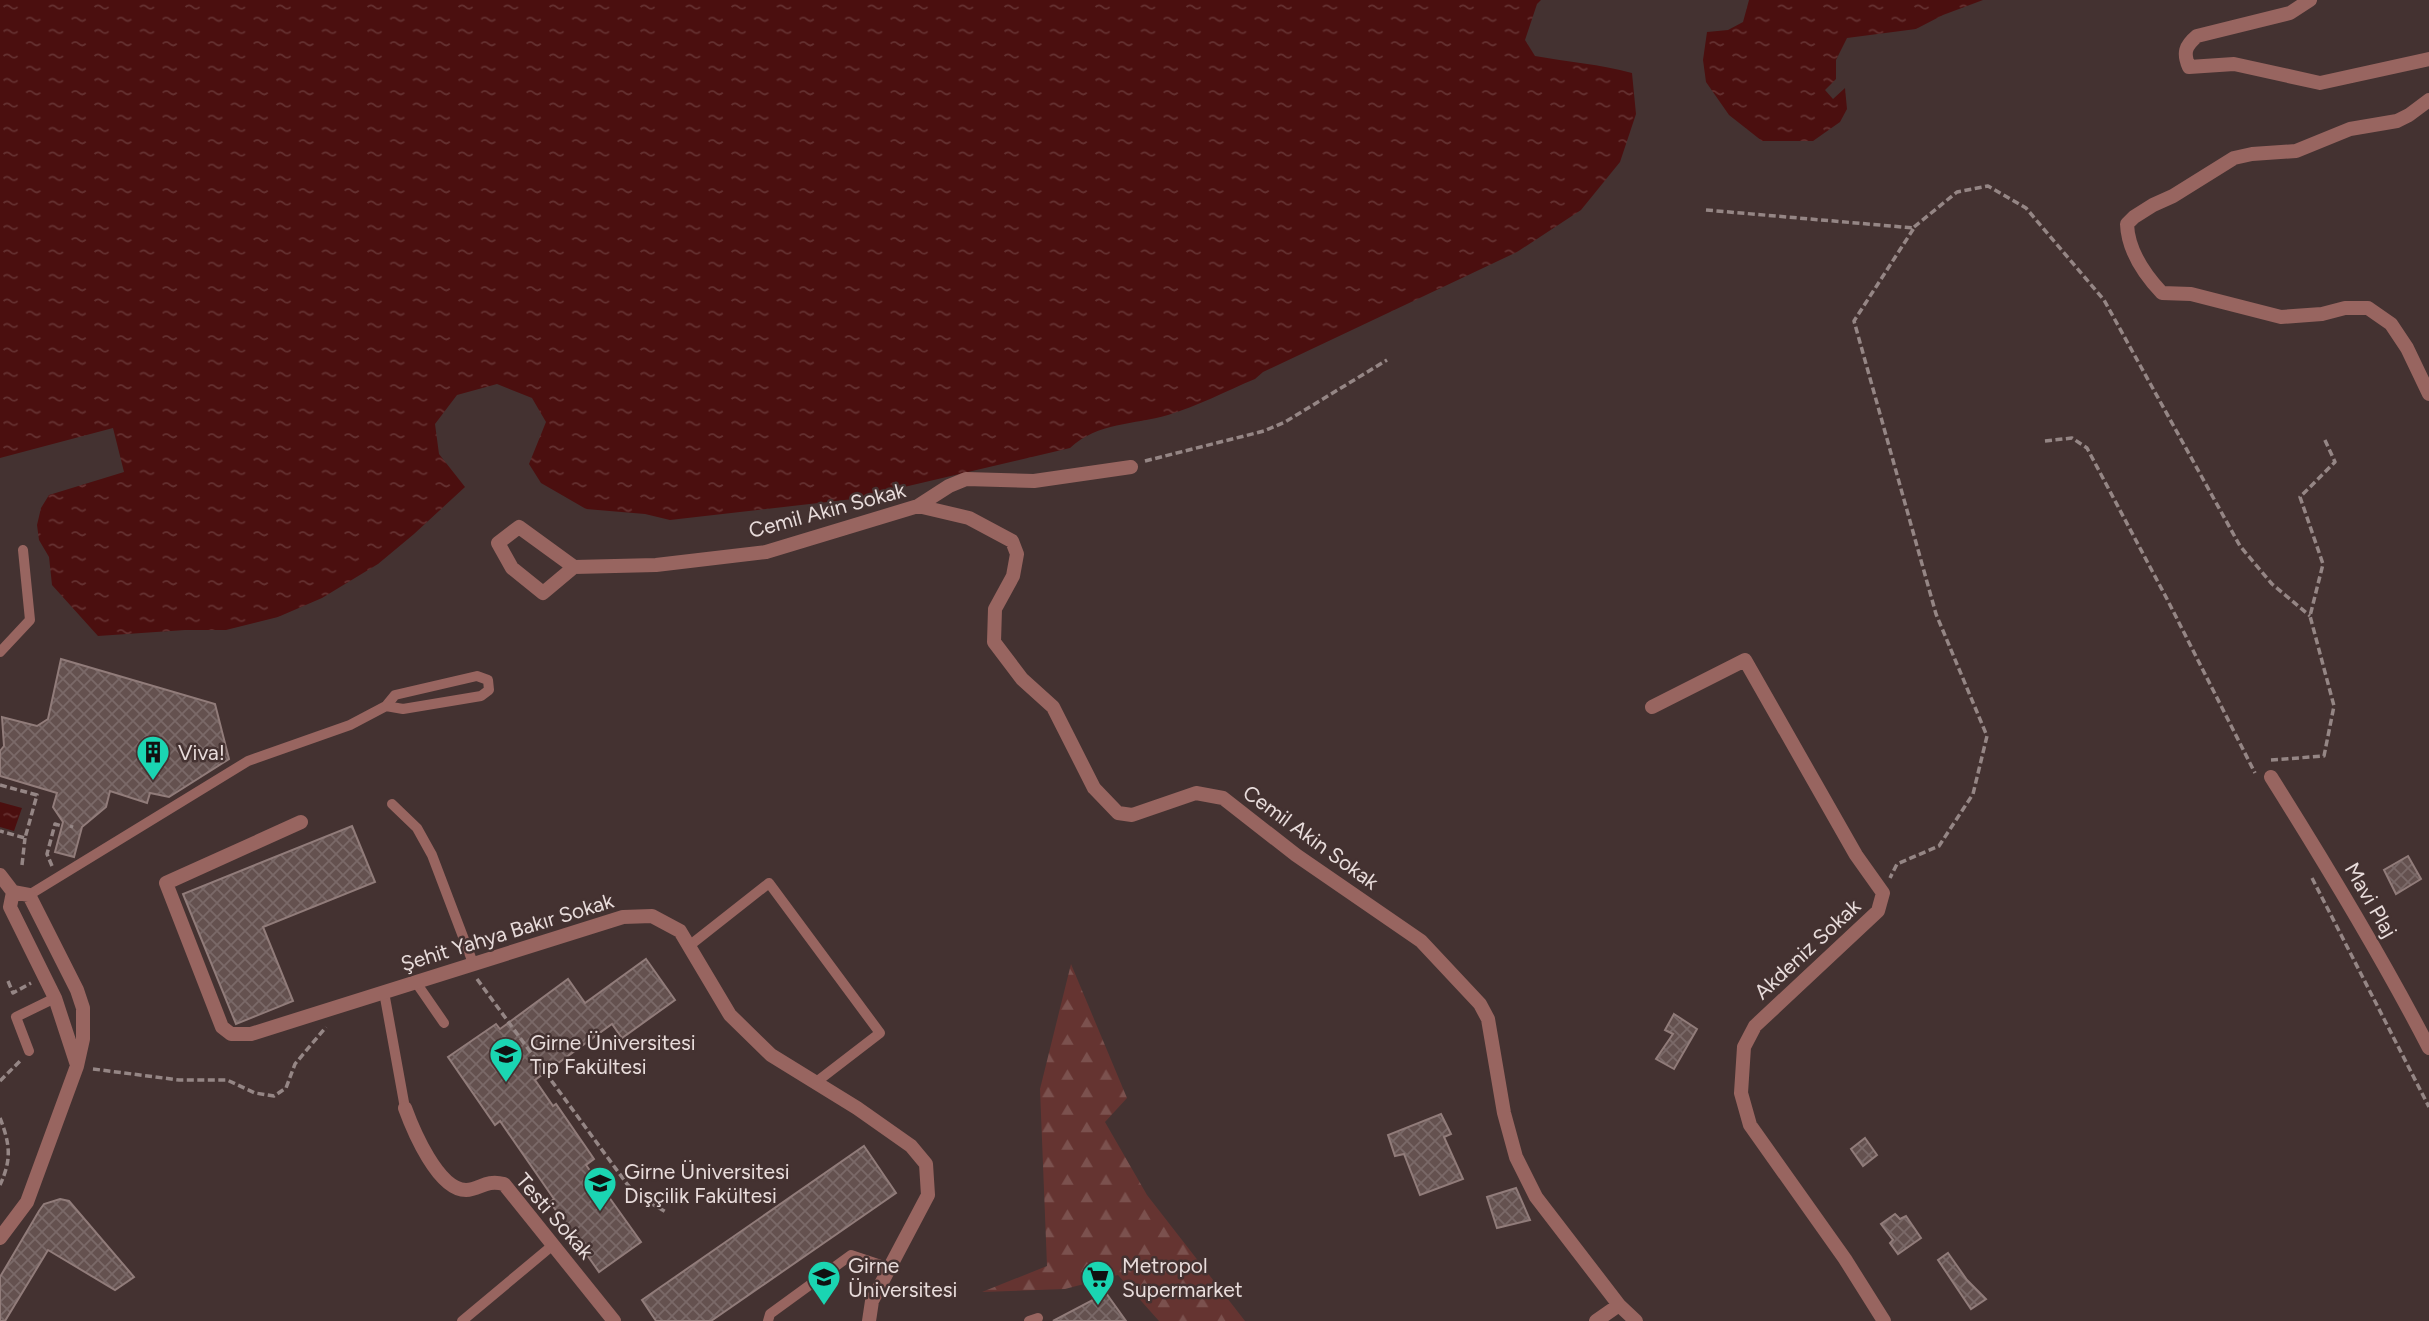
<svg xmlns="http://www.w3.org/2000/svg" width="2429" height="1321" font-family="Figtree,sans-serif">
  <defs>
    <pattern id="forest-firs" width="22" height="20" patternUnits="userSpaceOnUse" patternTransform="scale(1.75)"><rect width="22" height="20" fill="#653431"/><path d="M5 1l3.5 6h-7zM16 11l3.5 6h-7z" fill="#7b514e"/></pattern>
    <pattern id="water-ripples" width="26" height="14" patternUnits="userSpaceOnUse" patternTransform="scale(1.75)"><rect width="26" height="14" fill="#4b0f0f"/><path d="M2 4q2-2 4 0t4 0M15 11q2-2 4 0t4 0" fill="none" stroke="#653131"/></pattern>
    <pattern id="building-cross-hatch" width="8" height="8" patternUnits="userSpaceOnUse" patternTransform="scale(1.75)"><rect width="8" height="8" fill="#64514f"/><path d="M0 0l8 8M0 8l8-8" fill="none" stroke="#7a6968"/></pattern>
  </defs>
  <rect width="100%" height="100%" fill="#443231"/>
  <path fill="url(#forest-firs)" d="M 1071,964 L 1127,1098 L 1105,1122 L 1147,1195 L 1245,1321 L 1159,1321 L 1118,1275 L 1065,1289 L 982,1292 L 1047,1266 L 1040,1089 Z"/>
  <path fill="url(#water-ripples)" d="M 0,0 L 1541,0 L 1537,4 L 1525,40 L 1535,56 C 1568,62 1600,64 1632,73 L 1636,114 L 1620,162 L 1581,210 L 1517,252 L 1263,372 L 1255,379 C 1226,391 1198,406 1168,415 C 1134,425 1098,422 1070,448 L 853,499 L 670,520 L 645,514 L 586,509 L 541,483 L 529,464 L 546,422 L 532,398 L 497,384 L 457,395 L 435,424 L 439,454 L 465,487 L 414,534 L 378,564 L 322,598 L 278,617 L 226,630 L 185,630 L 98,636 L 52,585 L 49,557 L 39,540 L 37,525 L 41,508 L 49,495 L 124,472 L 113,428 L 0,458 Z
    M 1749,0 L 1983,0 L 1943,15 L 1916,29 L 1847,38 L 1836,60 L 1836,79 L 1825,90 L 1833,99 L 1845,88 L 1847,109 L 1840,122 L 1813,141 L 1762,141 L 1729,115 L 1706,82 L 1703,60 L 1707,32 L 1728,30 L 1743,22 Z
    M 0,802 L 22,808 L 14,831 L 0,827 Z"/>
  <path fill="url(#building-cross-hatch)" stroke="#917c7a" stroke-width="2" d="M 61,659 L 215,704 L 229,759 L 169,797 L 150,793 L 147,803 L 110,791 L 106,807 L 82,827 L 74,857 L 55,852 L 63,822 L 53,807 L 57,793 L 0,776 L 0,751 L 4,746 L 2,717 L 37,726 L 48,719 Z
    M 352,826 L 375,882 L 263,927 L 293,1001 L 236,1024 L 183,894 Z
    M 2408,856 L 2421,879 L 2396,894 L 2384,870 Z
    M 646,959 L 675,1000 L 622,1038 L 612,1024 L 535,1080 L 553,1106 L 556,1104 L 594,1159 L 586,1165 L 641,1242 L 599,1272 L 550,1202 L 554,1199 L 500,1121 L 495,1125 L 448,1057 L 496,1024 L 500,1029 L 568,979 L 585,1003 Z
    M 1674,1014 L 1697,1029 L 1674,1069 L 1656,1059 L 1673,1034 L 1665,1030 Z
    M 1441,1114 L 1451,1134 L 1444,1137 L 1463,1179 L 1420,1195 L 1404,1154 L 1395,1156 L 1388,1135 Z
    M 1865,1138 L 1877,1155 L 1863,1166 L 1851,1149 Z
    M 864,1146 L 896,1193 L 711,1321 L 656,1321 L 642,1300 Z
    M 1516,1188 L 1530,1220 L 1497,1228 L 1487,1197 Z
    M 60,1199 L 69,1201 L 134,1277 L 115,1290 L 48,1250 L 5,1321 L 0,1321 L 0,1277 L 39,1211 L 44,1204 Z
    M 1895,1214 L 1900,1219 L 1906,1216 L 1921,1238 L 1898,1254 L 1890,1243 L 1893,1240 L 1881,1224 Z
    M 1948,1253 L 1967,1280 L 1986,1299 L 1971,1309 L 1938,1260 Z
    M 1106,1293 L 1126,1321 L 1053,1321 Z"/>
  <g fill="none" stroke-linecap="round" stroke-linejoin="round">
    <path stroke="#958685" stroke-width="3.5" stroke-dasharray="7 3.5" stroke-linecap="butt" d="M 1706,210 L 1914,228 L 1854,321 L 1936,614 L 1987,736 L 1973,794 L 1939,846 L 1897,864 L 1890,878
      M 1914,227 L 1957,192 L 1988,186 L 2026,208 L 2104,300 L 2240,546 L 2272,584 L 2310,616
      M 2045,441 L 2072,438 L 2087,448 L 2167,599 L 2255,773
      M 1145,461 L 1264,431 L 1285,422 L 1387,360
      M 2271,760 L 2324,756 L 2334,706 L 2310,616 L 2323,564 L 2300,497 L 2335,462 L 2324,438
      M 0,785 L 37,795 L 25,838 L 0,831
      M 71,828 L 72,825
      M 22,865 L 25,838
      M 52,866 L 47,854 L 55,824 L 62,826
      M 2312,878 L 2429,1107
      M 477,979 L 627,1184 L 638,1196 L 666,1212
      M 8,981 L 13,993 L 31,983
      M 93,1069 L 179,1080 L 227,1080 L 255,1093 L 274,1096 L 286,1088 L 295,1064 L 326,1027
      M 0,1081 L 21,1060
      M 0,1118 C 10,1144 12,1159 0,1185"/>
    <path stroke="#986560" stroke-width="10" d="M 0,652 L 30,620 L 23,550
      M 392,804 L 417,828 L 432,855 L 473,963
      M 29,895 L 248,761 L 350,725 L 386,706 L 395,695 L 477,676 L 488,680 L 489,690 L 481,696 L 403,709 L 386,706
      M 689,946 L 769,883 L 880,1033 L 815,1083
      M 415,981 L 444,1023
      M 384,992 L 405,1108
      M 29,1051 L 16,1017 L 55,998
      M 462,1321 L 553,1245
      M 768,1321 L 770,1314 L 851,1255 L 890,1268
      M 1029,1321 L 1038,1318"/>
    <path stroke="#986560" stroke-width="14" d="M 2310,0 L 2290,13 L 2197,36 C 2185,46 2183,53 2189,67 L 2234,64 L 2320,83 L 2429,59
      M 2429,100 L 2409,115 L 2397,121 L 2350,129 L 2296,151 L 2252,154 L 2234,158 L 2173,196 L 2153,205 L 2134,217 L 2127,224 C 2128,250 2145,275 2162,293 L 2191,294 L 2281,317 L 2322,314 L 2345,308 L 2368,308 L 2391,324 L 2407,348 L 2429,394
      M 918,506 L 949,486 L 966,479 L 1034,481 L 1131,467
      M 574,567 L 543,593 L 512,568 L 498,543 L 519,527 L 574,567 L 656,565 L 766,552 L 918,506 L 969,518 L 1012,541 L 1017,554 L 1013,576 L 995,609 L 994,642 L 1022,679 L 1053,707 L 1094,788 L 1118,813 L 1132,815 L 1196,793 L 1223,798 L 1296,855 L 1421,941 L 1480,1004 L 1488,1019 L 1504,1113 L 1516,1157 L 1536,1197 L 1619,1305 L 1636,1321
      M 1652,707 L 1745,660 L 1856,855 L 1883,893 L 1878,911 L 1755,1026 L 1744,1047 L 1741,1093 L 1750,1125 L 1845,1259 L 1884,1321
      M 2271,777 C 2327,866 2381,955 2429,1048
      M 301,822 L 166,883 L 222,1027 L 231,1034 L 251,1034 L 623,917 L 652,916 L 680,931 L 730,1015 L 771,1055 L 857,1108 L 911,1146 L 926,1164 L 928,1195 L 872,1301 L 869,1321
      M 0,875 L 13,892 L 29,895 L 77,990 L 83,1008 L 83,1039 L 77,1066 L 27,1202 L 0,1238
      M 13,892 L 10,907 L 55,998 L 77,1065
      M 405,1108 C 413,1130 438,1190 466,1190 C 480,1190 485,1179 504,1184 L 614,1321
      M 1596,1321 L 1619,1305"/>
  </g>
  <defs>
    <symbol id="building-pin" viewBox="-11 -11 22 30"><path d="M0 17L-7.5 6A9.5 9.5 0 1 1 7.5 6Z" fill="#1ad5b2" stroke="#443231"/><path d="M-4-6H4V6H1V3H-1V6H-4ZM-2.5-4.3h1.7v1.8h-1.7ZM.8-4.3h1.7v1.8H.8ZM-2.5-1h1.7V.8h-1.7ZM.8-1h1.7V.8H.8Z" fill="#111"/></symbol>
    <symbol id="university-pin" viewBox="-11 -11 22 30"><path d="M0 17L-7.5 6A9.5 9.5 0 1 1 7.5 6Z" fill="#1ad5b2" stroke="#443231"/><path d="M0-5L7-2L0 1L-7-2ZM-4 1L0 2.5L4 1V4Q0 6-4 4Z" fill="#111"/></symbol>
    <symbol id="supermarket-pin" viewBox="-11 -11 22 30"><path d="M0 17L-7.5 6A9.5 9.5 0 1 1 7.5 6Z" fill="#1ad5b2" stroke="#443231"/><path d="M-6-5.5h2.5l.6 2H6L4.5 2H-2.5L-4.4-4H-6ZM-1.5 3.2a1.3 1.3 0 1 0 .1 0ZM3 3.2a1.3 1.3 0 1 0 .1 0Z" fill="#111"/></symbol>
  </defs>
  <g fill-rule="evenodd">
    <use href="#building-pin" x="134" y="733" width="38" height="52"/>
    <use href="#university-pin" x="487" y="1035" width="38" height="52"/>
    <use href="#university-pin" x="581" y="1164" width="38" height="52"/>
    <use href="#university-pin" x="805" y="1258" width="38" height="52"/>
    <use href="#supermarket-pin" x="1079" y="1258" width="38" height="52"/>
  </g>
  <g text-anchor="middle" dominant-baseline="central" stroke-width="5" stroke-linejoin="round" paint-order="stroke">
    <g font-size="21" fill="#e8dcdb" stroke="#443231">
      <text transform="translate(827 510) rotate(-15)">Cemil Akin Sokak</text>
      <text transform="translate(1311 837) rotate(36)">Cemil Akin Sokak</text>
      <text transform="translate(2371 900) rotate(60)">Mavi Plaj</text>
      <text transform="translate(507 932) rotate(-17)">Şehit Yahya Bakır Sokak</text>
      <text transform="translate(1807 949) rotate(-43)">Akdeniz Sokak</text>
      <text transform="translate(555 1216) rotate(49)">Testi Sokak</text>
    </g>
    <g font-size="21" fill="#e8dcdb" stroke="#443231" text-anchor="start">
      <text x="178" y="752">Viva!</text>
      <text x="530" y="1042">Girne Üniversitesi<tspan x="530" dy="24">Tıp Fakültesi</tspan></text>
      <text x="624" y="1171">Girne Üniversitesi<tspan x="624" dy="24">Dişçilik Fakültesi</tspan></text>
      <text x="848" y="1265">Girne<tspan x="848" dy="24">Üniversitesi</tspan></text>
      <text x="1122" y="1265">Metropol<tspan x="1122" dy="24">Supermarket</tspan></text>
    </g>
  </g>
</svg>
